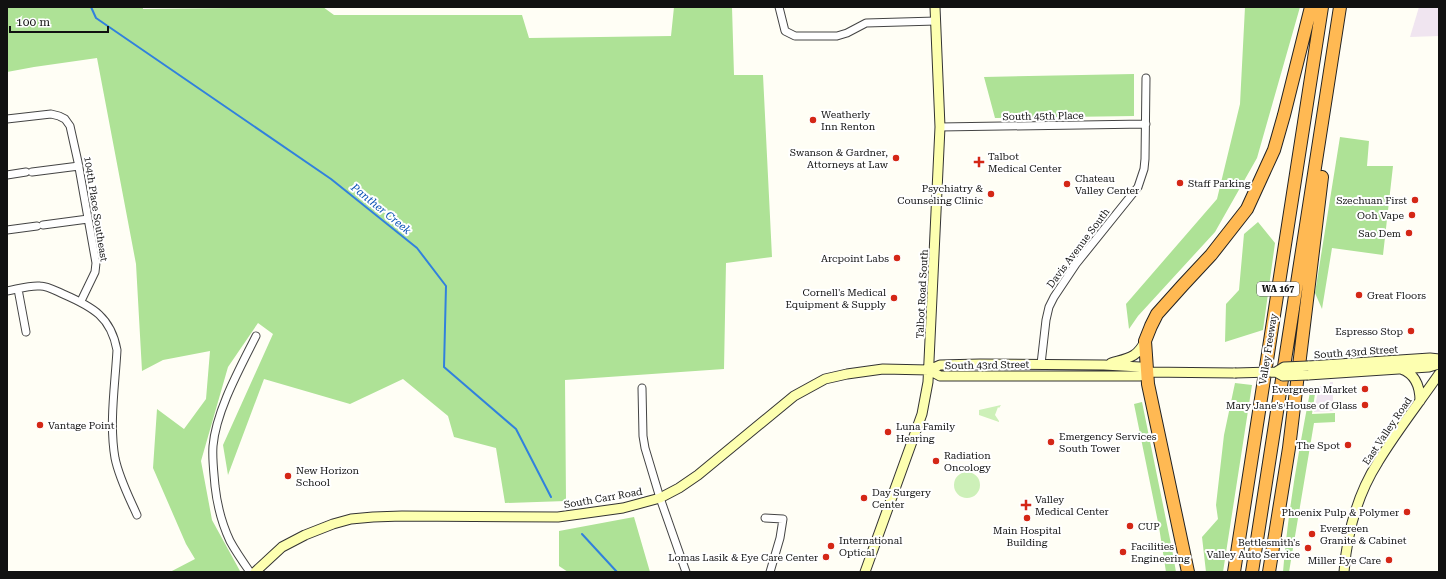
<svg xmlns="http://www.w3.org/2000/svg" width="1446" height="579" font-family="'Roboto Serif',serif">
  <rect width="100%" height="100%" fill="#fffef5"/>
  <path fill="#f0e5f0" d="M 1419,7 L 1439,7 L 1439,36 L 1410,37 Z
    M 1330,382 L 1333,382 L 1333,411 L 1314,412 L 1319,386 L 1330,387 Z"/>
  <path fill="#cdf0b8" d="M 1001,405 L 999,408 L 998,407 L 995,415 L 999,421 L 999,422 L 979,415 L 979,410 Z
    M954 485a13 13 0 1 1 26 0a13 13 0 1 1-26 0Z"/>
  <path fill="#aee296" d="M 7,7 L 143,7 L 143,9 L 323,7 L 334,15 L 522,15 L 529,38 L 671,36 L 674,7 L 732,7 L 734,75 L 763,75 L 772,257 L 726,263 L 724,369 L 565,380 L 566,501 L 505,503 L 496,448 L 454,437 L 448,416 L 403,379 L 350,404 L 264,379 L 228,475 L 223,445 L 273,334 L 258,323 L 228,367 L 201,461 L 212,520 L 240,571 L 239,572 L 170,572 L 195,559 L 186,544 L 153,468 L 157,409 L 184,429 L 206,399 L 210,351 L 163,360 L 142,371 L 136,264 L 97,58 L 34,67 L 7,72 Z
    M 1245,7 L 1300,7 L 1257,158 L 1215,232 L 1138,316 L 1129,329 L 1126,304 L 1217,199 L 1240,104 Z
    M 1134,74 L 1134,116 L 995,118 L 984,77 Z
    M 1340,137 L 1369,141 L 1367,166 L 1393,166 L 1383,255 L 1332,248 L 1322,309 L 1315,293 Z
    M 1258,222 L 1275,243 L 1263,330 L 1225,342 L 1226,304 L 1239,290 L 1244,234 Z
    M 1235,383 L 1252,385 L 1223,572 L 1206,572 L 1202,537 L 1218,519 L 1216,505 L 1224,435 Z
    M 1311,387 L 1316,387 L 1312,414 L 1335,413 L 1335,422 L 1314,423 L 1289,572 L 1283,572 C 1288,510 1299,449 1311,387 Z
    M 1142,402 L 1172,549 L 1176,572 L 1166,572 L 1159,527 L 1134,404 Z
    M 634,517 L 650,572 L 568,572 L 559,566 L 559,531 Z"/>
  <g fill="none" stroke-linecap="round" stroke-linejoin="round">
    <path stroke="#3181dd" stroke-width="2" d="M 91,7 L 96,18 L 331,179 L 417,248 L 446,286 L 444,367 L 516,429 L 551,497
      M 582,534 L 617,572"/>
    <defs>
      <path id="street" d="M 779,7 L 785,31 L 795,36 L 837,36 L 847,33 L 866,23 L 936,21
        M 7,119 L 51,114 L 59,116 L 65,119 L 70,126 L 78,162 L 96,263 L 95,272 L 81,301
        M 940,127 L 1146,124
        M 32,172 L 79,166
        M 7,175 L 26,172
        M 43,225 L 88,219
        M 7,230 L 37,226
        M 18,289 L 26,332
        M 7,291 C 18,289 30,285 40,286 C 48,286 56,291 63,294 C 93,307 111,317 117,350 C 115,386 109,423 115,458 C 119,478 129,497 137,515
        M 1041,364 L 1046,320 L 1049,307 L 1054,297 L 1076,264 L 1138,187 L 1144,169 L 1145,159 L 1146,78
        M 642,388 L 643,436 L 645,448 L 660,498 L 686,572
        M 765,518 L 783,519 L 780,538 L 770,572
        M 250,572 C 243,562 236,552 230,541 C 222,524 217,504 215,486 C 214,473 212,459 213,446 C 216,411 240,368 256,336"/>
      <path id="secondary" d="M 1111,363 C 1128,358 1137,358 1145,341
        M 1308,366 L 1430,358 L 1439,359
        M 1401,369 C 1416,374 1420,387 1420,401
        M 929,370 L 940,376 L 1140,376 L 1146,372 L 1235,373
        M 1308,375 L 1429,367 L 1439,364
        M 255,572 L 282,547 L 305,535 L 333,524 L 351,519 L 373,517 L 402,516 L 558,517 L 623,508 L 660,498 L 679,488 L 698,475 L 794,396 L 825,379 L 847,374 L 883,369 L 929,370 L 940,365 L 980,364 L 1104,365 L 1140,367 L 1146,372
        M 865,572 L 922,414 L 928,382 L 940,127 L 935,7
        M 1344,572 C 1347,534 1357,495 1378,462 C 1396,432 1419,403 1439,374"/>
      <path id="highway" d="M 1188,572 L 1148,384 L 1145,341 L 1151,326 L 1157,314 L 1183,285 L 1211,255 L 1247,209 L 1274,150 L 1284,115 L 1311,7
        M 1234,572 L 1322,7
        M 1252,572 L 1340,7
        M 1269,572 L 1289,448 L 1322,177"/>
    </defs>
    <use href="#street" stroke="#444" stroke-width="9"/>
    <use href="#secondary" stroke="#333" stroke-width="11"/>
    <use href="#highway" stroke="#222" stroke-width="14"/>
    <use href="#street" stroke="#fff" stroke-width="7"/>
    <use href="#secondary" stroke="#fdffb0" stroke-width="9"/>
    <use href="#highway" stroke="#ffb953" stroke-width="12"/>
    <defs>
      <path id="secondary-bridge" d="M 1276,372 L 1284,367 L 1308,366
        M 1235,373 L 1276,372 L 1283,376 L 1308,375"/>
    </defs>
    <use href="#secondary-bridge" stroke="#333" stroke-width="11" stroke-linecap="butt"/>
    <use href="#secondary-bridge" stroke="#fdffb0" stroke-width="9"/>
  </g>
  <g fill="#d42716" stroke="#fff" stroke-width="1.5">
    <circle cx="813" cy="120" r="4"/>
    <circle cx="896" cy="158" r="4"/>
    <path d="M977 156h4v4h4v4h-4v4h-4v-4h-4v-4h4z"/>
    <circle cx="1180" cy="183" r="4"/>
    <circle cx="1067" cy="184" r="4"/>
    <circle cx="991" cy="194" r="4"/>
    <circle cx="1415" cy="200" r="4"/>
    <circle cx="1412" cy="215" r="4"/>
    <circle cx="1409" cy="233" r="4"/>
    <circle cx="897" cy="258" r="4"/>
    <circle cx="1359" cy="295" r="4"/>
    <circle cx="894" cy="298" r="4"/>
    <circle cx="1411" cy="331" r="4"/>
    <circle cx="1365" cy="389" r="4"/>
    <circle cx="1365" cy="405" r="4"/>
    <circle cx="40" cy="425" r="4"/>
    <circle cx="888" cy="432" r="4"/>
    <circle cx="1051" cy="442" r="4"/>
    <circle cx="1348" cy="445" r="4"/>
    <circle cx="936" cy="461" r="4"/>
    <circle cx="288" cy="476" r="4"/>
    <circle cx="864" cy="498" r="4"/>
    <path d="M1024 499h4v4h4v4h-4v4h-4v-4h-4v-4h4z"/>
    <circle cx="1407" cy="512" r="4"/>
    <circle cx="1027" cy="518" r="4"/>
    <circle cx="1130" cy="526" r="4"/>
    <circle cx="1312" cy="534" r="4"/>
    <circle cx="831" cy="546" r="4"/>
    <circle cx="1308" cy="548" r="4"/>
    <circle cx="1123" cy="552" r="4"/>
    <circle cx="826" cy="557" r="4"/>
    <circle cx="1389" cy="560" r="4"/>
  </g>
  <g text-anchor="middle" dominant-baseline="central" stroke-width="4" stroke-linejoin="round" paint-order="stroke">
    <rect fill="#fff" stroke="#585858" stroke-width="1" x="1257" y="282" width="42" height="14" rx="3"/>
    <g font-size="9" font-weight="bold" fill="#111">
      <text x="1278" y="289">WA 167</text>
    </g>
    <g font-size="10" fill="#111" stroke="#fff" text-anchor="start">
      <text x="821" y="114">Weatherly<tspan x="821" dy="12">Inn Renton</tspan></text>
      <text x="888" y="152" text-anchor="end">Swanson &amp; Gardner,<tspan x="888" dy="12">Attorneys at Law</tspan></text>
      <text x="988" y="156">Talbot<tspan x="988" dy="12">Medical Center</tspan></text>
      <text x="1075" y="178">Chateau<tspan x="1075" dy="12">Valley Center</tspan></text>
      <text x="1188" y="183">Staff Parking</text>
      <text x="983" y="188" text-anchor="end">Psychiatry &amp;<tspan x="983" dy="12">Counseling Clinic</tspan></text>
      <text x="1407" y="200" text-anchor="end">Szechuan First</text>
      <text x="1404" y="215" text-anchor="end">Ooh Vape</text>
      <text x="1401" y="233" text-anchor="end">Sao Dem</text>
      <text x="889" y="258" text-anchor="end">Arcpoint Labs</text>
      <text x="886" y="292" text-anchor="end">Cornell's Medical<tspan x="886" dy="12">Equipment &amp; Supply</tspan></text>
      <text x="1367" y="295">Great Floors</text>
      <text x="1403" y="331" text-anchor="end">Espresso Stop</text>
      <text x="1357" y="389" text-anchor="end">Evergreen Market</text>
      <text x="1357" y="405" text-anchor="end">Mary Jane's House of Glass</text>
      <text x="48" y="425">Vantage Point</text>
      <text x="896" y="426">Luna Family<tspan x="896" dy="12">Hearing</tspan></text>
      <text x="1059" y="436">Emergency Services<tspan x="1059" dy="12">South Tower</tspan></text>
      <text x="1340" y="445" text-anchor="end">The Spot</text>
      <text x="944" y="455">Radiation<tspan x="944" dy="12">Oncology</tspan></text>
      <text x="296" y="470">New Horizon<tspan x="296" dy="12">School</tspan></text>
      <text x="872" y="492">Day Surgery<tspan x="872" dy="12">Center</tspan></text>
      <text x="1035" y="499">Valley<tspan x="1035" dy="12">Medical Center</tspan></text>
      <text x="1399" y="512" text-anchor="end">Phoenix Pulp &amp; Polymer</text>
      <text x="1138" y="526">CUP</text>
      <text x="1320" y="528">Evergreen<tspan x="1320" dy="12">Granite &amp; Cabinet</tspan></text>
      <text x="1027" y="530" text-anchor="middle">Main Hospital<tspan x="1027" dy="12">Building</tspan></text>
      <text x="839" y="540">International<tspan x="839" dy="12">Optical</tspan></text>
      <text x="1300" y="542" text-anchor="end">Bettlesmith's<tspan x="1300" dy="12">Valley Auto Service</tspan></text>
      <text x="1131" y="546">Facilities<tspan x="1131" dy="12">Engineering</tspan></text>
      <text x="818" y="557" text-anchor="end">Lomas Lasik &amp; Eye Care Center</text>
      <text x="1381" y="560" text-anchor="end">Miller Eye Care</text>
    </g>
    <g font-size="10" fill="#111" stroke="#fff">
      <text transform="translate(1043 116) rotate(-1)">South 45th Place</text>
      <text transform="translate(96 209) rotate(81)">104th Place Southeast</text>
      <text transform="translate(1078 248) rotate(-53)">Davis Avenue South</text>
      <text transform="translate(922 294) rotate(-87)">Talbot Road South</text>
      <text transform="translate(1268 349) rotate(-81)">Valley Freeway</text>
      <text transform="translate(1356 352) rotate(-4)">South 43rd Street</text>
      <text transform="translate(987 365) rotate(-1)">South 43rd Street</text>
      <text transform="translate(1387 431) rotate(-56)">East Valley Road</text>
      <text transform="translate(603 498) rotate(-10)">South Carr Road</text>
    </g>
    <g font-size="11" font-style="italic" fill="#0952b4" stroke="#fff">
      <text transform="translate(381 209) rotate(39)">Panther Creek</text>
    </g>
  </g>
  <rect width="1446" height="579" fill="none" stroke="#111111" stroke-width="16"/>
  <path d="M10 26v6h98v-6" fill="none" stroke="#111111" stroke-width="2"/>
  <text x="16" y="26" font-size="12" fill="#111111" stroke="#ffffff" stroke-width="3" paint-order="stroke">100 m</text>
</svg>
